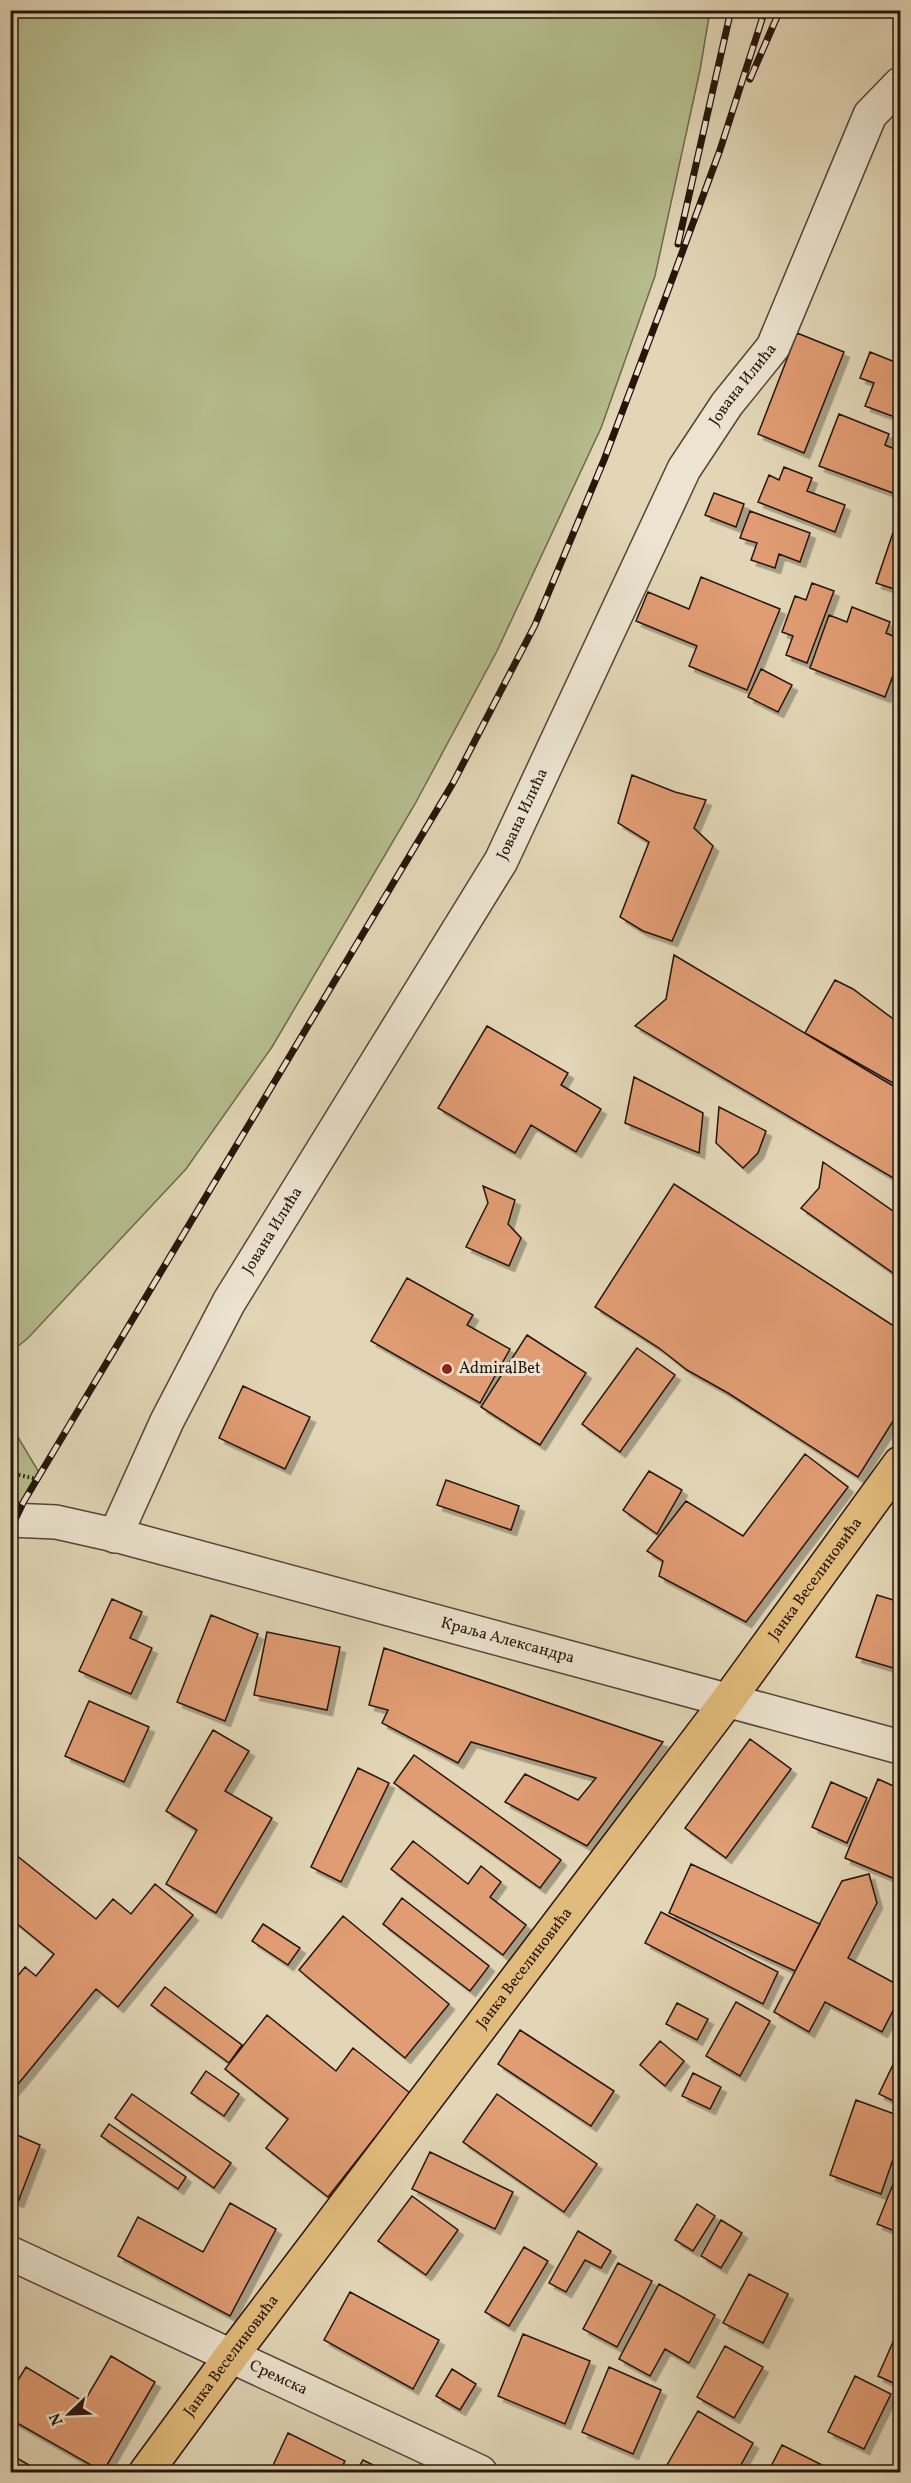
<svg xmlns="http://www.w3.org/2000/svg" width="911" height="2483" font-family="Vollkorn,serif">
  <defs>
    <filter id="shadow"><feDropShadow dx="5.5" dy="5.5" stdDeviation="0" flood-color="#0004"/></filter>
  </defs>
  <rect width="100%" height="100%" fill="#e2d6b6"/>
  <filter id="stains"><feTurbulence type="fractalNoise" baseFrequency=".00333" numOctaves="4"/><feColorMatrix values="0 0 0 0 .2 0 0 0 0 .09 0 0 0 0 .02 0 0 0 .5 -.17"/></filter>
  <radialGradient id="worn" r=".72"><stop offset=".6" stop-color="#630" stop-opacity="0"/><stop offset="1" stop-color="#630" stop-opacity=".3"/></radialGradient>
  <path fill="#b5bd8d" stroke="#6e684c" stroke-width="1.5" d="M 11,10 L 710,11 L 700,70 L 655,276 L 601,428 L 497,651 L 415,804 L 272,1047 L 186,1169 L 28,1338 L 11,1352 Z
    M 10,1424 L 40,1474 L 24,1501 L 11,1504 Z"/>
  <path fill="#e09c73" stroke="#27140a" stroke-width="1.5" filter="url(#shadow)" d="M 797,333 L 844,352 L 804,453 L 758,434 Z
    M 870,352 L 900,364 L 900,419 L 865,406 L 874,383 L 860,378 Z
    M 839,414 L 889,434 L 885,445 L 900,451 L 900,473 L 893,493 L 819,466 Z
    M 784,467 L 812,478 L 807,491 L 845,505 L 835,532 L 758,502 L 769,475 L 779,480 Z
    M 714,493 L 744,504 L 736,527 L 705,515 Z
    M 750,511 L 810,533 L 800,562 L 779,554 L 775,568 L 751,560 L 757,543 L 740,538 Z
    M 900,512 L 900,591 L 876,583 Z
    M 701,577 L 780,609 L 747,690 L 689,666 L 697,646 L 636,621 L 648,592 L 689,609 Z
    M 812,583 L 834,591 L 807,663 L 786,655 L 793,636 L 782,632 L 795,596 L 806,600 Z
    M 852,607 L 890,622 L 886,633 L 900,639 L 900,657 L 885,697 L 810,668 L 829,615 L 847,622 Z
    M 761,669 L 792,685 L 778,712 L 748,697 Z
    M 632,775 L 675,792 L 706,800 L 694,828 L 713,846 L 672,941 L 643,931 L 620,917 L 649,842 L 618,823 Z
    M 674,955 L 900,1090 L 900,1182 L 635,1026 L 666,999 Z
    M 835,980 L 853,989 L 900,1024 L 900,1087 L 805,1033 Z
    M 487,1026 L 568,1073 L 561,1085 L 601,1109 L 576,1152 L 531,1125 L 515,1153 L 438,1108 Z
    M 634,1077 L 703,1113 L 699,1153 L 625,1123 Z
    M 719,1107 L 766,1131 L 758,1153 L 743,1168 L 716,1143 Z
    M 823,1162 L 900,1216 L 900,1278 L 801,1208 L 819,1188 Z
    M 674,1184 L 900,1330 L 900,1410 L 858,1477 L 728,1393 L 687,1370 L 659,1348 L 595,1307 Z
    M 483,1186 L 515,1200 L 508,1224 L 521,1238 L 509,1266 L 466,1247 L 488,1203 Z
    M 407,1278 L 473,1315 L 467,1325 L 510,1349 L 480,1403 L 371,1341 Z
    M 527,1335 L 586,1373 L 540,1445 L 481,1407 Z
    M 637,1348 L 675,1375 L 620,1452 L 582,1424 Z
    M 243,1386 L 310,1417 L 285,1469 L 219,1438 Z
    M 805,1454 L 848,1487 L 746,1622 L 659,1576 L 663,1561 L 647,1551 L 686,1501 L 743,1536 Z
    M 649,1471 L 682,1490 L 657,1534 L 623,1510 Z
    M 446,1480 L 519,1506 L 511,1530 L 437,1505 Z
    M 877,1595 L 900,1602 L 900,1670 L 856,1657 Z
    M 112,1599 L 142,1612 L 130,1638 L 152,1648 L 131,1694 L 79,1671 Z
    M 211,1615 L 258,1634 L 225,1721 L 177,1702 Z
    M 267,1632 L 340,1647 L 327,1710 L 254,1695 Z
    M 384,1648 L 505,1688 L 663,1742 L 587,1846 L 505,1802 L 525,1774 L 578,1800 L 596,1778 L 471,1742 L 458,1763 L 382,1723 L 388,1710 L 369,1705 Z
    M 89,1701 L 149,1727 L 124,1782 L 65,1756 Z
    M 213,1730 L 249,1751 L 225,1791 L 272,1818 L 216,1913 L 166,1884 L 197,1830 L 166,1811 Z
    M 750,1739 L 791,1769 L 726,1858 L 685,1828 Z
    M 414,1755 L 561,1860 L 540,1888 L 394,1783 Z
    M 358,1768 L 389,1783 L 341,1882 L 311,1867 Z
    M 878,1779 L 900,1789 L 900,1881 L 845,1858 Z
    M 831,1782 L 867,1798 L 847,1843 L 812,1827 Z
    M 413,1841 L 468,1884 L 481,1866 L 501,1882 L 490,1897 L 526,1925 L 503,1955 L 391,1869 Z
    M 16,1855 L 96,1919 L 113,1899 L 131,1914 L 155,1884 L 193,1915 L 118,2007 L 96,1989 L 10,2094 L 10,2016 L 12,2013 L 10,2012 L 10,1985 L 25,1967 L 36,1976 L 54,1954 L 10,1918 L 10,1862 Z
    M 691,1864 L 820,1924 L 795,1971 L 669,1913 Z
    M 869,1874 L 877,1903 L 848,1958 L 900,1986 L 900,1997 L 882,2032 L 825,2002 L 809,2032 L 774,2012 L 842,1881 Z
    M 402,1898 L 489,1966 L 470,1991 L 383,1924 Z
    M 661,1912 L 778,1972 L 763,2004 L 645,1943 Z
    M 343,1916 L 449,2004 L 405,2058 L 299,1970 Z
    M 263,1924 L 300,1948 L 288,1965 L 252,1941 Z
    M 165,1987 L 242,2045 L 229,2063 L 151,2005 Z
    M 736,2002 L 770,2021 L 740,2076 L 706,2056 Z
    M 677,2003 L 708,2019 L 697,2040 L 666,2024 Z
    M 267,2015 L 336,2071 L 353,2048 L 410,2093 L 328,2197 L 266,2148 L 288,2119 L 225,2069 Z
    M 520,2030 L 614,2091 L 591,2126 L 498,2064 Z
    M 660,2041 L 684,2061 L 665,2086 L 640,2065 Z
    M 900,2050 L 900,2104 L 879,2094 Z
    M 206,2071 L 239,2094 L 224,2116 L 191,2093 Z
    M 693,2073 L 721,2087 L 710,2109 L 682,2096 Z
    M 132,2094 L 231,2163 L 214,2188 L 115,2118 Z
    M 497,2094 L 597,2164 L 564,2212 L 463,2142 Z
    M 856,2100 L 900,2116 L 900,2139 L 881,2194 L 830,2175 Z
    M 109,2124 L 186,2177 L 178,2189 L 101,2136 Z
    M 10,2132 L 40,2145 L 18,2202 L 10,2199 Z
    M 430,2152 L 513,2192 L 495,2229 L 412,2189 Z
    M 900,2167 L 900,2233 L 877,2224 Z
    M 412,2196 L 458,2230 L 426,2275 L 378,2241 Z
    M 230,2203 L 276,2229 L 230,2316 L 118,2256 L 138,2217 L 203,2252 Z
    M 697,2204 L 715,2216 L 693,2251 L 675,2240 Z
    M 721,2220 L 742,2233 L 721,2268 L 701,2256 Z
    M 578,2231 L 611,2251 L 601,2268 L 585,2260 L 566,2292 L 549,2283 Z
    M 524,2247 L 548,2261 L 509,2326 L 485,2312 Z
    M 618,2263 L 652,2281 L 617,2347 L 583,2329 Z
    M 749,2274 L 788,2294 L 763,2343 L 723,2323 Z
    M 659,2284 L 715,2315 L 689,2363 L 665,2349 L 650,2376 L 619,2359 Z
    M 350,2292 L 439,2340 L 413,2389 L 324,2340 Z
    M 900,2326 L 900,2386 L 878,2376 Z
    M 523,2334 L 590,2361 L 565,2424 L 498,2396 Z
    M 725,2346 L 763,2367 L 734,2418 L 697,2397 Z
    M 111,2356 L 155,2382 L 103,2472 L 10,2419 L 10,2393 L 26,2367 L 84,2402 Z
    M 609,2367 L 661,2390 L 633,2454 L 582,2432 Z
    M 452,2369 L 476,2384 L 460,2410 L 436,2396 Z
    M 855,2376 L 891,2394 L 864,2449 L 828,2432 Z
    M 698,2411 L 753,2443 L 737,2472 L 663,2472 Z
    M 288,2433 L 345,2461 L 339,2472 L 270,2472 Z
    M 782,2445 L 836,2472 L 768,2472 Z
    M 10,2454 L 41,2472 L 10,2472 Z
    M 363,2460 L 387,2472 L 356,2472 Z"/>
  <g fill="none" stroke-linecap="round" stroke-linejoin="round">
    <defs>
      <g id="minor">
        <path id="s1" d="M 10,1520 L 56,1522 L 123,1537 L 900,1747"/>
        <path id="s2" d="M 115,1536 L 167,1421 L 229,1302 L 501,861 L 684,469 L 727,404 L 773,347 L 870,115 L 900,84"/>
        <path id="s3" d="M 10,2253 L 480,2472"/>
      </g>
      <g id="major">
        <path id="s4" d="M 146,2472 L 232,2355 L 728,1700 L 900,1463"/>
      </g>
    </defs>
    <use href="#minor" stroke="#564435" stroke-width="36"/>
    <use href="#major" stroke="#27140a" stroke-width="36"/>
    <path stroke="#27140a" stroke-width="4" stroke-dasharray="1.5 3" stroke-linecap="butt" d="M 10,1473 L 37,1479"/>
    <use href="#minor" stroke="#ece4d0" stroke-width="33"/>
    <use href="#major" stroke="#e1bb7b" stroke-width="33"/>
    <defs>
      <path id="rail" d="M 750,79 L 780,10
        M 678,244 L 731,10
        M 10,1530 L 24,1501 L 453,783 L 535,625 L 604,460 L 666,296 L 720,150 L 765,10"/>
    </defs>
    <use href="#rail" stroke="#27140a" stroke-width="7"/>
    <use href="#rail" stroke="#ece4d0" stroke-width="4.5" stroke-dasharray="14" stroke-linecap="butt"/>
  </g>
  <circle fill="#8f2418" stroke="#ece4d0" stroke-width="2" cx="447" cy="1369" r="6"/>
  <g text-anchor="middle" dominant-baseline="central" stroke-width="6" stroke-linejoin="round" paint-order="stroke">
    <g font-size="16" fill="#27140a" stroke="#ece4d0">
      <text stroke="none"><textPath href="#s2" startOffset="1314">Јована Илића</textPath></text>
      <text stroke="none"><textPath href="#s2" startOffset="830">Јована Илића</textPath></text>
      <text stroke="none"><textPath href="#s2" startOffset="344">Јована Илића</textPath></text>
      <text stroke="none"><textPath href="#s4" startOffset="1116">Јанка Веселиновића</textPath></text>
      <text stroke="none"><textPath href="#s1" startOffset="513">Краља Александра</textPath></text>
      <text stroke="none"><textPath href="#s4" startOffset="630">Јанка Веселиновића</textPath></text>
      <text stroke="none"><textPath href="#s4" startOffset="144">Јанка Веселиновића</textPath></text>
      <text stroke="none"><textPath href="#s3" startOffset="296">Сремска</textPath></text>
    </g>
    <g font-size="16" fill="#27140a" stroke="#ece4d0" text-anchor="start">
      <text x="459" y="1369">AdmiralBet</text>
    </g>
  </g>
  <rect width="911" height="2483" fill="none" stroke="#e2d6b6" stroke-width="36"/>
  <rect x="12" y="12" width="887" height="2459" fill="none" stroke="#27140a" stroke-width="3"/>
  <rect x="18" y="18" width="875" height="2447" fill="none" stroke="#27140a" stroke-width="1.5"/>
  <g transform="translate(69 2414) rotate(247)" stroke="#ece4d0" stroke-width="4.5" paint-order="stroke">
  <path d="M0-4.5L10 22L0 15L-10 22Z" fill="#27140a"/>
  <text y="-9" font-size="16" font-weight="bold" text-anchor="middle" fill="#27140a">N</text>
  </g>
  <rect width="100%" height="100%" filter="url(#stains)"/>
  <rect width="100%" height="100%" fill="url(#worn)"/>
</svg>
